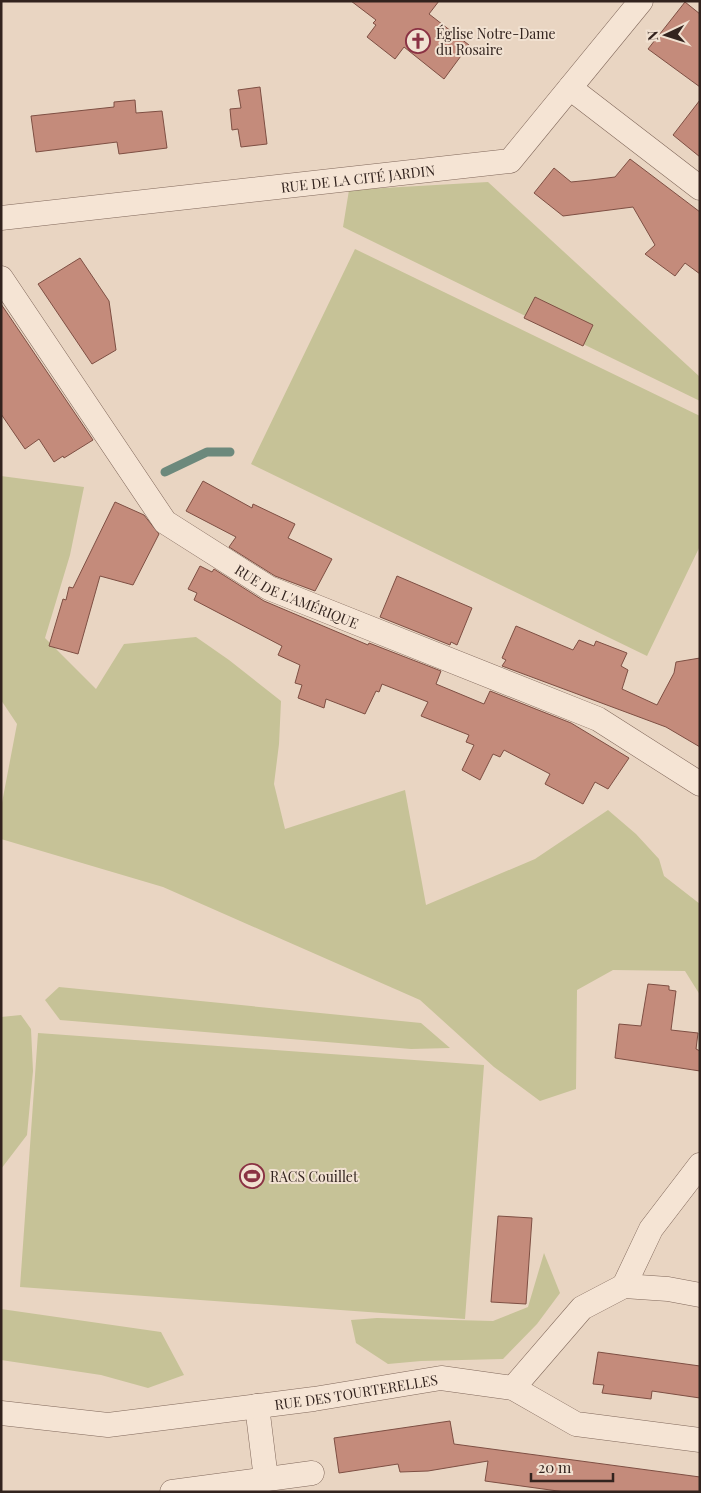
<svg xmlns="http://www.w3.org/2000/svg" width="701" height="1493" font-family="'Playfair Display',serif">
  <rect width="100%" height="100%" fill="#e9d5c2"/>
  <path fill="#c6c297" d="M 488,182 L 700,377 L 700,401 L 343,227 L 349,190 Z
    M 355,249 L 700,416 L 700,546 L 647,656 L 251,464 Z
    M 1,476 L 84,487 L 70,555 L 45,638 L 96,689 L 124,644 L 196,637 L 229,660 L 281,701 L 279,744 L 274,784 L 285,829 L 405,790 L 426,905 L 535,859 L 608,810 L 636,834 L 659,859 L 664,876 L 700,904 L 700,995 L 685,971 L 613,970 L 577,990 L 576,1089 L 540,1101 L 494,1067 L 420,1000 L 163,887 L 1,839 L 1,808 L 17,724 L 1,700 Z
    M 59,987 L 421,1023 L 450,1048 L 411,1049 L 60,1020 L 45,1000 Z
    M 21,1015 L 31,1029 L 33,1071 L 27,1135 L 1,1169 L 1,1017 Z
    M 38,1033 L 484,1065 L 465,1319 L 20,1287 Z
    M 544,1253 L 560,1293 L 537,1324 L 503,1359 L 421,1361 L 388,1364 L 356,1343 L 351,1320 L 377,1318 L 493,1321 L 528,1307 Z
    M 1,1309 L 161,1332 L 184,1375 L 148,1388 L 101,1375 L 1,1360 Z"/>
  <g fill="none" stroke-linecap="round" stroke-linejoin="round">
    <path stroke="#6c897c" stroke-width="9" d="M 165,472 L 207,452 L 230,452"/>
  </g>
  <path fill="#c48b7b" stroke="#7e4f43" d="M 351,1 L 439,1 L 429,14 L 469,45 L 444,79 L 404,47 L 395,59 L 367,37 L 376,25 L 373,23 L 376,20 Z
    M 685,2 L 700,14 L 700,87 L 648,49 Z
    M 260,87 L 267,144 L 241,147 L 238,129 L 232,130 L 230,109 L 241,108 L 238,90 Z
    M 135,100 L 136,113 L 162,111 L 167,148 L 119,154 L 117,142 L 36,152 L 31,116 L 114,107 L 114,102 Z
    M 700,100 L 700,157 L 673,135 Z
    M 630,159 L 700,212 L 700,274 L 685,263 L 675,276 L 645,254 L 655,245 L 633,207 L 563,216 L 534,193 L 554,168 L 571,182 L 591,180 L 615,177 Z
    M 80,258 L 109,301 L 116,350 L 92,364 L 38,284 Z
    M 535,297 L 593,325 L 583,346 L 524,318 Z
    M 1,304 L 93,440 L 64,458 L 63,456 L 54,462 L 39,439 L 25,449 L 1,414 Z
    M 203,481 L 252,508 L 253,504 L 295,524 L 288,538 L 332,559 L 315,591 L 275,576 L 229,547 L 236,537 L 186,511 Z
    M 115,502 L 144,515 L 159,534 L 133,585 L 100,576 L 78,654 L 49,646 L 63,599 L 66,600 L 69,587 L 73,588 Z
    M 200,566 L 212,572 L 214,569 L 264,601 L 368,645 L 369,643 L 441,671 L 436,684 L 484,704 L 490,691 L 571,723 L 629,758 L 608,789 L 595,782 L 583,804 L 545,784 L 550,774 L 504,750 L 500,757 L 493,754 L 480,780 L 462,770 L 474,745 L 466,742 L 469,735 L 421,716 L 428,702 L 382,684 L 379,692 L 376,691 L 365,714 L 326,699 L 324,708 L 298,698 L 302,685 L 295,683 L 300,665 L 278,655 L 282,646 L 194,600 L 197,593 L 188,589 Z
    M 397,576 L 472,608 L 457,645 L 451,642 L 450,645 L 380,617 Z
    M 516,626 L 573,650 L 579,640 L 594,646 L 596,641 L 627,653 L 621,666 L 628,670 L 622,689 L 657,705 L 674,673 L 676,662 L 700,658 L 700,747 L 666,727 L 502,666 L 506,660 L 502,658 Z
    M 648,984 L 669,986 L 669,990 L 676,991 L 671,1030 L 698,1033 L 696,1049 L 700,1051 L 700,1071 L 615,1058 L 619,1024 L 641,1026 Z
    M 498,1216 L 532,1218 L 526,1304 L 491,1302 Z
    M 598,1352 L 700,1366 L 700,1398 L 652,1391 L 651,1399 L 602,1393 L 604,1385 L 593,1384 Z
    M 450,1421 L 454,1444 L 700,1477 L 700,1492 L 565,1492 L 485,1481 L 488,1461 L 428,1471 L 400,1472 L 398,1464 L 339,1473 L 334,1438 Z"/>
  <g fill="none" stroke-linecap="round" stroke-linejoin="round">
    <defs>
      <g id="street">
        <path d="M 570,88 L 700,188"/>
        <path id="s1" d="M 1,218 L 510,161 L 641,1"/>
        <path id="s2" d="M 1,278 L 165,522 L 269,588 L 598,719 L 700,784"/>
        <path d="M 624,1286 L 651,1229 L 700,1165"/>
        <path d="M 513,1388 L 582,1308 L 624,1286 L 668,1289 L 700,1295"/>
        <path d="M 257,1406 L 266,1479"/>
        <path id="s3" d="M 1,1413 L 108,1425 L 314,1399 L 441,1378 L 513,1388 L 576,1424 L 700,1440"/>
        <path d="M 172,1492 L 312,1473"/>
      </g>
    </defs>
    <use href="#street" stroke="#81685b" stroke-width="25"/>
    <use href="#street" stroke="#f5e4d4" stroke-width="24"/>
  </g>
  <defs>
    <symbol id="church-ring" viewBox="-11 -11 22 22"><circle r="9.5" fill="#f1e1d1" stroke="#8a3143" stroke-width="1.5"/><path d="M-1.2-6h2.4v3.5h3.3v2.4h-3.3V6h-2.4V-.1h-3.3v-2.4h3.3Z" fill="#8a3143"/></symbol>
    <symbol id="stadium-ring" viewBox="-11 -11 22 22"><circle r="9.5" fill="#f1e1d1" stroke="#8a3143" stroke-width="1.5"/><path d="M0-5a6.5 5 0 1 0 0 10a6.5 5 0 1 0 0-10ZM-3.5-1.8h7v3.6h-7Z" fill="#8a3143"/></symbol>
  </defs>
  <g fill-rule="evenodd">
    <use href="#church-ring" x="404" y="27" width="28" height="28"/>
    <use href="#stadium-ring" x="238" y="1162" width="28" height="28"/>
  </g>
  <g text-anchor="middle" dominant-baseline="central" stroke-width="4" stroke-linejoin="round" paint-order="stroke">
    <g font-size="14" fill="#32231e" stroke="#f1e1d1" text-anchor="start">
      <text x="436" y="33">Église Notre-Dame<tspan x="436" dy="16">du Rosaire</tspan></text>
      <text x="270" y="1176">RACS Couillet</text>
    </g>
    <g font-size="14" fill="#32231e" stroke="#f1e1d1">
      <text stroke="none"><textPath href="#s1" startOffset="359">RUE DE LA CITÉ JARDIN</textPath></text>
      <text stroke="none"><textPath href="#s2" startOffset="446">RUE DE L'AMÉRIQUE</textPath></text>
      <text stroke="none"><textPath href="#s3" startOffset="358">RUE DES TOURTERELLES</textPath></text>
    </g>
  </g>
  <rect width="701" height="1493" fill="none" stroke="#32231e" stroke-width="5"/>
  <g transform="translate(666 35) rotate(266)" stroke="#f1e1d1" stroke-width="4" paint-order="stroke">
  <path d="M0-4L9 19L0 12L-9 19Z" fill="#32231e"/>
  <text y="-8" font-size="14" font-weight="bold" text-anchor="middle" fill="#32231e">N</text>
  </g>
  <path d="M531 1473v8h82v-8" fill="none" stroke="#32231e" stroke-width="2.5"/>
  <text x="538" y="1473" font-size="15" fill="#32231e" stroke="#f1e1d1" stroke-width="4" paint-order="stroke">20 m</text>
</svg>
